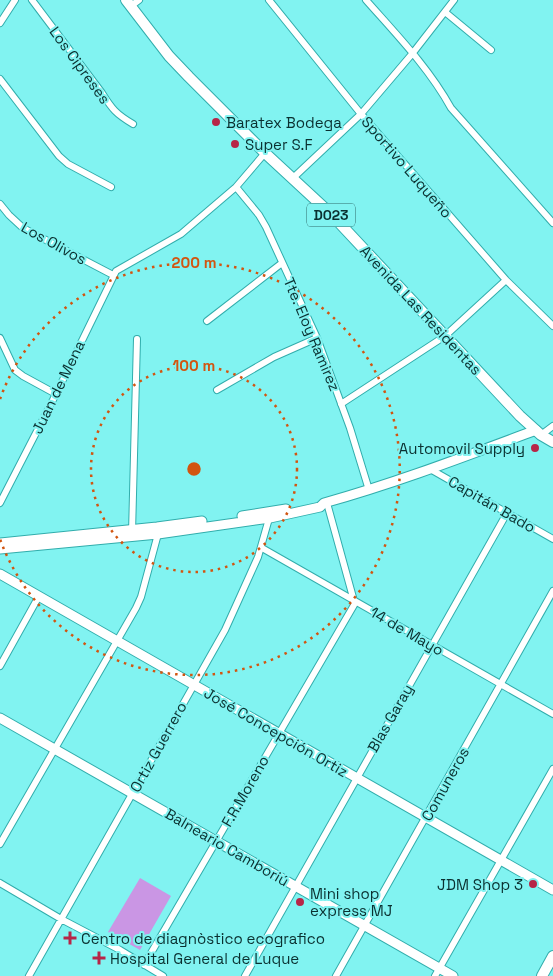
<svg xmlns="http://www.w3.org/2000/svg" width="553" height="976" font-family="'Space Grotesk',sans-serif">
  <rect width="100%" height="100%" fill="#81f3f1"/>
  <path fill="#ca96e4" d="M 140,878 L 171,896 L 140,950 L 108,932 Z"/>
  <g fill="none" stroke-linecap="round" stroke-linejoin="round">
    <defs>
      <path id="street" d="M 32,0 L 102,93 C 112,109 116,114 133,124
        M 269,0 L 361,114 L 506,280 L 553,326
        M 366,0 C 396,34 429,68 451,108 L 553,223
        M 131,6 L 139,0
        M 445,12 L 491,50
        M 0,23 L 15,0
        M 0,79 L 59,156 L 68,164 L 111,187
        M 293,178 L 361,114 L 412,54 L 454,0
        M 236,187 L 259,215 L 266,227 L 317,338 L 350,428 L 369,490
        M 0,204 L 9,215 L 23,228 L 113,275
        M 207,321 L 282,263
        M 0,338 L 15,370 L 23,376 L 56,394
        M 217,390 L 274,357 L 317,338
        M 341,404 L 445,336 L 506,280
        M 541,435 L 553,426
        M 430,469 L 553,539
        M 0,503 L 56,394 L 116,271 L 181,234 L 236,187 L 265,153
        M 132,533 L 137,339
        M 262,548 L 553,714
        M 0,666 L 39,596
        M 0,844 L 136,608 L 141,597 L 158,534
        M 0,883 L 61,919 L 120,950 L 163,976
        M 144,965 L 354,605 L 354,601 L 327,503
        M 29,976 L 225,630 L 258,557 L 270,515
        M 245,976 L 507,513
        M 336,976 L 553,591
        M 435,976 L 553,769"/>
      <path id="secondary" d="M 242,516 L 286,509
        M 0,543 L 157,527 L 202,521
        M 0,549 L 158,534 L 270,518 L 320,507 L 324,503 C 396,483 466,456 536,430
        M 0,574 L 553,890
        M 0,718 L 453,976"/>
      <path id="primary" d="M 126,0 L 169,56 L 189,77 L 265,153 L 332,215 L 520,416 L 541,435 L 553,442
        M 542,976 L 553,956"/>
    </defs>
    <use href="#street" stroke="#31adac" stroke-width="8"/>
    <use href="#secondary" stroke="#31adac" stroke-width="11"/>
    <use href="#primary" stroke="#31adac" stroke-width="12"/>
    <use href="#street" stroke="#fff" stroke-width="6"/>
    <use href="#secondary" stroke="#fff" stroke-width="9"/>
    <use href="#primary" stroke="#fff" stroke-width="10"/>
  </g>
  <g fill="none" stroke="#d25510" stroke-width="2.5" stroke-dasharray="2.5 5">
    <circle cx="194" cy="469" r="103"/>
    <path d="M0 399A206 206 0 1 1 0 539"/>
  </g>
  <g fill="#b72547" stroke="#81f3f1" stroke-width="2">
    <circle cx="216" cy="122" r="5"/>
    <circle cx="235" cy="144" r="5"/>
    <circle cx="535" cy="448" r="5"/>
    <circle cx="533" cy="884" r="5"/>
    <circle cx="300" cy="902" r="5"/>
    <path d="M67.5 930.5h5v5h5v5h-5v5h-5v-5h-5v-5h5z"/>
    <path d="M96.5 950.5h5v5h5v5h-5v5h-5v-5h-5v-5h5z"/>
  </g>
  <g text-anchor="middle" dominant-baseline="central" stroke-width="4" stroke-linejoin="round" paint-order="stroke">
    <rect fill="#81f3f1" stroke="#2e6a6a" stroke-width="1" x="307" y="203.5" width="48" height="23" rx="4"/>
    <g font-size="14" font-weight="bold" fill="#0a3030">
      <text x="331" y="215">D023</text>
    </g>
    <g font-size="15" fill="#0a3030" stroke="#81f3f1">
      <text transform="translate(80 65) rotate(54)">Los Cipreses</text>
      <text transform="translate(407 167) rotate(49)">Sportivo Luqueño</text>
      <text transform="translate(54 243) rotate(29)">Los Olivos</text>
      <text transform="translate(421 310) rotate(47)">Avenida Las Residentas</text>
      <text transform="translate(312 334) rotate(67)">Tte. Eloy Ramirez</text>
      <text transform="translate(58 387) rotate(-64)">Juan de Mena</text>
      <text transform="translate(492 504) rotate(30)">Capitán Bado</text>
      <text transform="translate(407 631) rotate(30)">14 de Mayo</text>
      <text transform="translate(390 718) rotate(-60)">Blas Garay</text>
      <text transform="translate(276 732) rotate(30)">José Concepción Ortiz</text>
      <text transform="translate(158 747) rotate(-61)">Ortiz Guerrero</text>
      <text transform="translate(445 784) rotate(-61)">Comuneros</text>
      <text transform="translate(245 791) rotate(-60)">F.R.Moreno</text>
      <text transform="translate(227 847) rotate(30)">Balneario Camboriú</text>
    </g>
    <g font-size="15" fill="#0a3030" stroke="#81f3f1" text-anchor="start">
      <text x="226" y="122">Baratex Bodega</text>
      <text x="245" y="144">Super S.F</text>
      <text x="525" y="448" text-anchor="end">Automovil Supply</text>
      <text x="523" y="884" text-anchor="end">JDM Shop 3</text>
      <text x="310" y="893">Mini shop<tspan x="310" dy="17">express MJ</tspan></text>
      <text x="81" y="938">Centro de diagnòstico ecografico</text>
      <text x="110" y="958">Hospital General de Luque</text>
    </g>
  </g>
  <circle cx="194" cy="469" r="8" fill="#d25510" stroke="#81f3f1" stroke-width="2.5"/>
  <g font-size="15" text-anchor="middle" font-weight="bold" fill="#d25510" stroke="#81f3f1" stroke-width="4" stroke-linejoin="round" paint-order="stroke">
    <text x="194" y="268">200 m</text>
    <text x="194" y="371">100 m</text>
  </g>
</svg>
